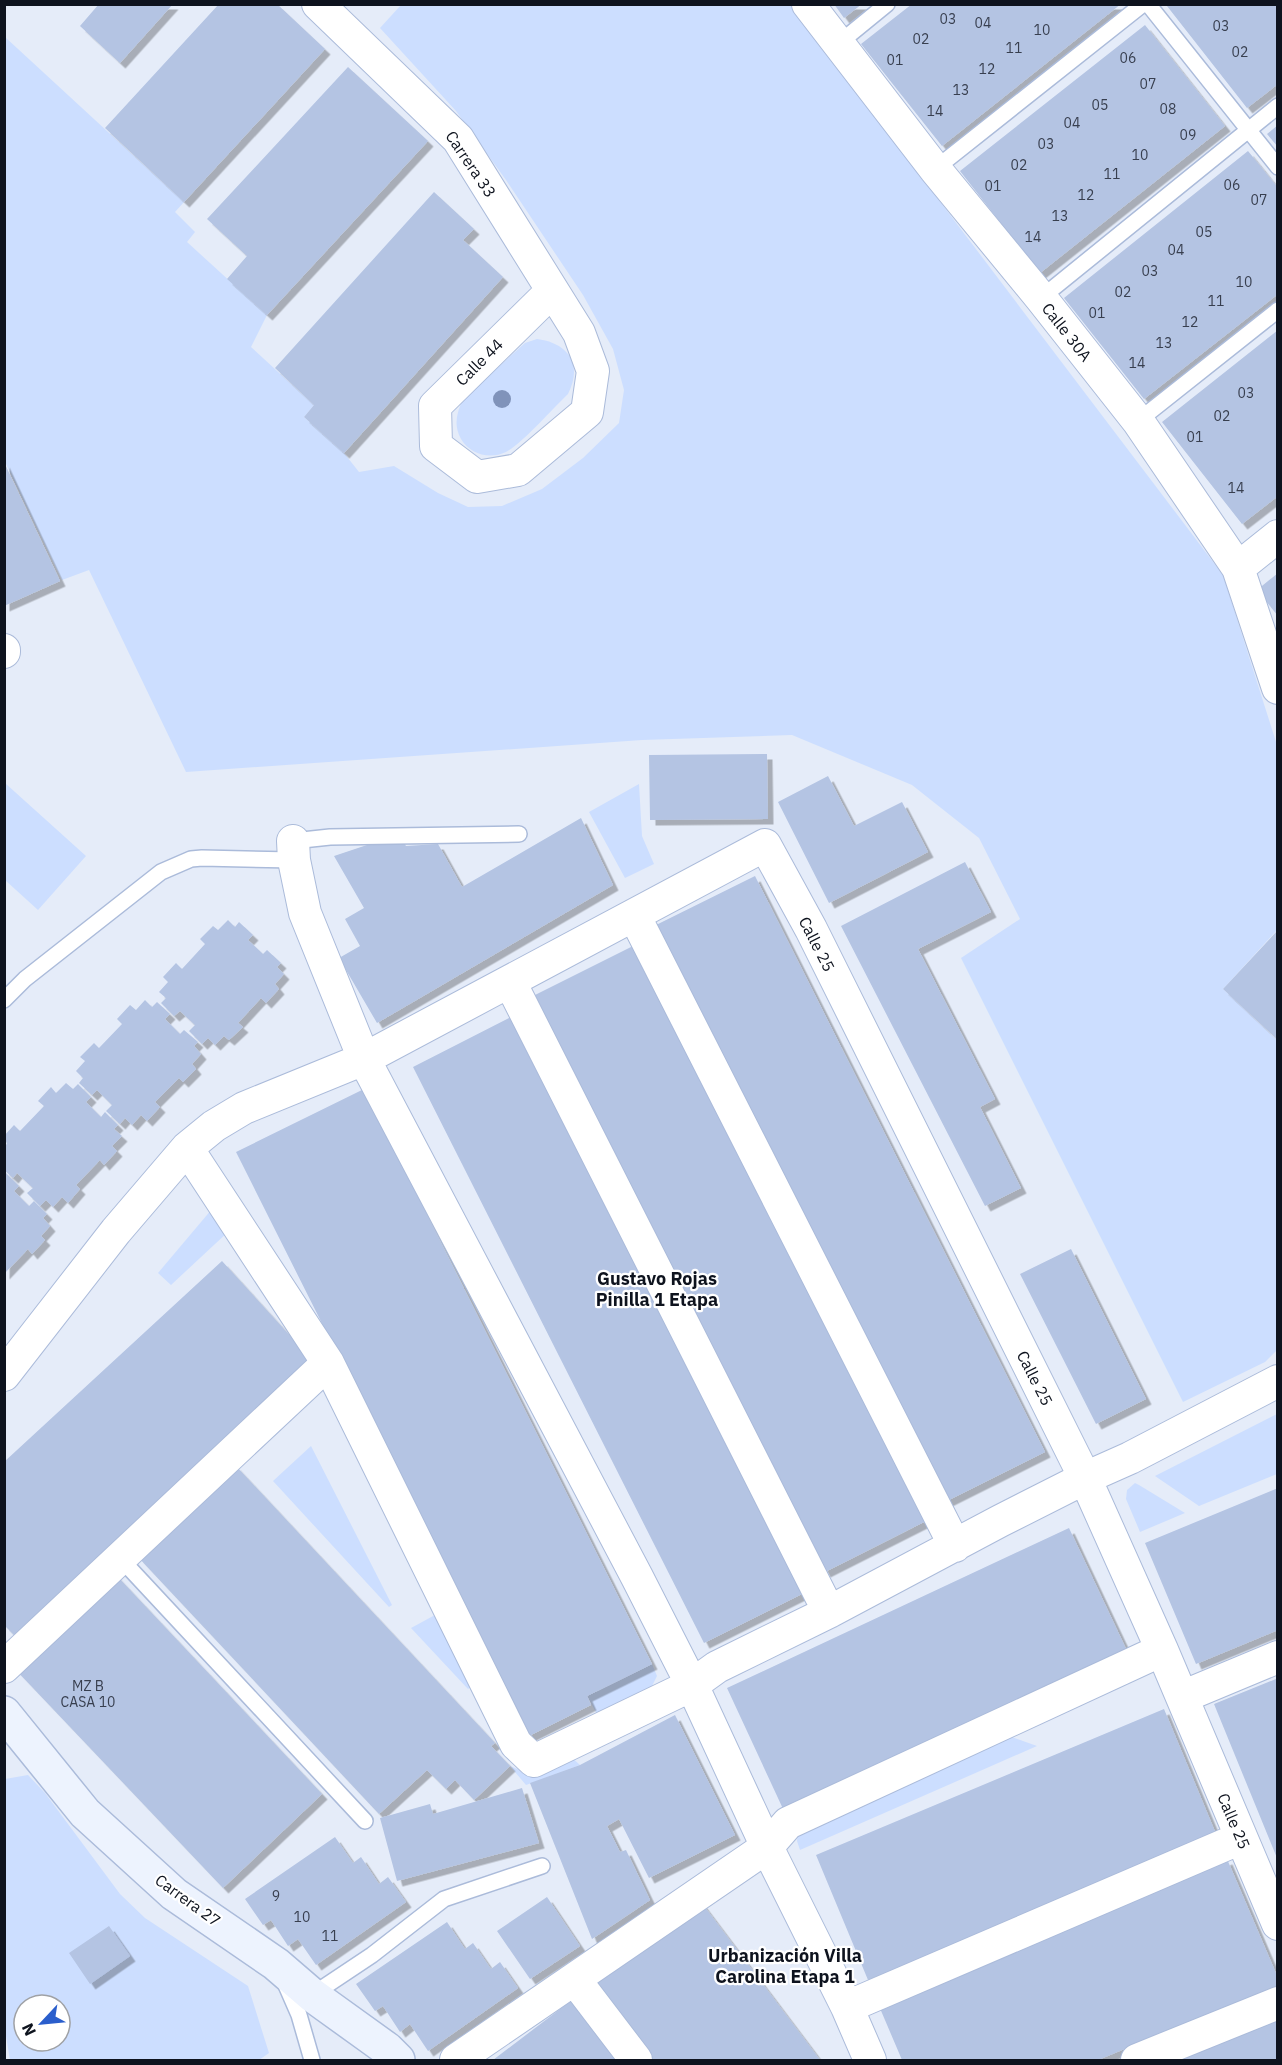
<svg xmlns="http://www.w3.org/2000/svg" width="1282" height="2065" font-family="'IBM Plex Sans',sans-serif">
  <defs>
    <filter id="shadow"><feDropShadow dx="5.5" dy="5.5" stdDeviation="0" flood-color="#0004"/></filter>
  </defs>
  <rect width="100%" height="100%" fill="#e5ecf9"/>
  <path fill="#ccdeff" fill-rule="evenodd" d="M 401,5 L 791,5 L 1223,575 L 1277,745 L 1277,930 L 1223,989 L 1277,1040 L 1277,1350 L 1265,1362 L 1183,1402 L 961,958 L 1020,919 L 979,838 L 912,785 L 792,735 L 642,740 L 186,772 L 89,570 L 62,580 L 5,462 L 5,37 L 184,202 L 175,212 L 195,232 L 187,242 L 267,315 L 251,347 L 314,405 L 304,417 L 344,453 L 359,472 L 394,466 L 438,493 L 468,507 L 502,506 L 542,489 L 583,458 L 619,423 L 624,390 L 613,349 L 583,295 L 506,180 L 456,111 L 380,28 Z
    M 537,339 C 569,343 583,365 568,394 C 552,409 523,443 506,452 C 489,460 470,454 461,439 C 453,425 457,412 463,399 L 525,343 Z
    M 5,783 L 86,856 L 38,910 L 5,880 Z
    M 639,784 L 642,836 L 654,864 L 625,878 L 589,812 Z
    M 212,1209 L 229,1231 L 171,1285 L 158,1273 Z
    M 1277,1414 L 1277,1474 L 1199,1506 L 1155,1476 Z
    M 311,1446 L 392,1605 L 389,1607 L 273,1481 Z
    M 1135,1483 L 1139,1485 L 1185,1513 L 1140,1532 L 1126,1499 L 1127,1490 Z
    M 435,1615 L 441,1615 L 473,1685 L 468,1689 L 411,1628 Z
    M 652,1664 L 657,1676 L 652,1686 L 645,1693 L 597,1714 L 587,1696 Z
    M 1003,1734 L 1037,1746 L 800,1850 L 797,1841 L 799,1828 Z
    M 569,1755 L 580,1765 L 526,1785 L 510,1766 L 527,1773 Z
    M 28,1775 L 45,1793 L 120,1894 L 145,1918 L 248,1986 L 269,2053 L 259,2060 L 10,2060 L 5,2030 L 5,1779 ZM 24,2005 L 60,2005 L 60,2041 L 24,2041 Z"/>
  <path fill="#b4c4e3" filter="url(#shadow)" d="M 99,4 L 173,4 L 120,63 L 80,26 Z
    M 219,4 L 277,4 L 325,49 L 184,202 L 105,128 Z
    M 834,4 L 862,4 L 844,18 Z
    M 912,4 L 1121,4 L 942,146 L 861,44 Z
    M 1169,4 L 1278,4 L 1278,84 L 1247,108 L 1167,6 Z
    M 1145,25 L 1225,126 L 1040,273 L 960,171 Z
    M 348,67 L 428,141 L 267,315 L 227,279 L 247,256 L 207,219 Z
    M 1278,125 L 1278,147 L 1267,134 Z
    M 1248,151 L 1278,188 L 1278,294 L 1144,399 L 1064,298 Z
    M 434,192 L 474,229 L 463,240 L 503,277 L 344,453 L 304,417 L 314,405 L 275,368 Z
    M 1278,330 L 1278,496 L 1242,524 L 1162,422 Z
    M 4,462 L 60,581 L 4,606 Z
    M 1278,573 L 1278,616 L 1257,590 Z
    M 767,754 L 768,819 L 650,820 L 649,755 Z
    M 828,776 L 854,826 L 902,802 L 928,852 L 829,903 L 778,802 Z
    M 581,818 L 613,885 L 377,1023 L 339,958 L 360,946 L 345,919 L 364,908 L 334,856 L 367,845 L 403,841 L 406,846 L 438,844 L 462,887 Z
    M 965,862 L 991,912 L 918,949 L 995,1099 L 980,1107 L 1021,1188 L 985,1206 L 841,926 Z
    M 755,876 L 1045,1452 L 945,1502 L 654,926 Z
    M 228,920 L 235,927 L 239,922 L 253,935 L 248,940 L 263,954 L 267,950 L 281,963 L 277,967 L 284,974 L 275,984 L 279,989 L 266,1003 L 261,998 L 238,1023 L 243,1027 L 229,1040 L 224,1036 L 215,1045 L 208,1038 L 202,1044 L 189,1031 L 195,1025 L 180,1011 L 174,1016 L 161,1003 L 166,998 L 159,992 L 168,982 L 163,977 L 176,963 L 182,969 L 205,944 L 200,939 L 213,926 L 218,930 Z
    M 1278,930 L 1278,1040 L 1223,989 Z
    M 635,945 L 926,1521 L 825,1572 L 535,995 Z
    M 145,1000 L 152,1007 L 157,1002 L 170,1014 L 165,1019 L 180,1034 L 184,1030 L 198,1042 L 194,1046 L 201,1054 L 192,1064 L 196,1069 L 183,1082 L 179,1078 L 155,1102 L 160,1107 L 147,1121 L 141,1115 L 132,1125 L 125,1118 L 120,1124 L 106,1111 L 112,1105 L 97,1090 L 92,1095 L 79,1083 L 83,1078 L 76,1071 L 85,1061 L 80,1057 L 94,1043 L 99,1048 L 122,1024 L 117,1019 L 130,1005 L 136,1010 Z
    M 513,1016 L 804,1593 L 704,1643 L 413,1067 Z
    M 66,1083 L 73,1089 L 78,1084 L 91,1097 L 86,1102 L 101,1117 L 105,1112 L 118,1125 L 114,1129 L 122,1136 L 112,1146 L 117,1151 L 104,1165 L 100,1160 L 76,1185 L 80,1189 L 68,1203 L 62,1197 L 53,1207 L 46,1200 L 40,1206 L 27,1193 L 33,1188 L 17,1173 L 13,1178 L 4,1170 L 4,1146 L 7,1144 L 4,1136 L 14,1125 L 20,1131 L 44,1106 L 38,1101 L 51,1087 L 56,1093 Z
    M 364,1089 L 652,1664 L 587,1696 L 591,1705 L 529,1736 L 236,1152 Z
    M 6,1173 L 19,1186 L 14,1191 L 29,1206 L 34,1201 L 47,1214 L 43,1218 L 50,1226 L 41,1236 L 45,1240 L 32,1254 L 28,1249 L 4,1274 Z
    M 1071,1249 L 1146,1399 L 1096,1424 L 1020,1274 Z
    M 222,1261 L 313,1361 L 15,1636 L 4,1625 L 4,1462 Z
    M 235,1465 L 495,1743 L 491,1746 L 510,1766 L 474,1800 L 455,1780 L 446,1789 L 427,1770 L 379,1814 L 138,1557 Z
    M 1278,1488 L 1278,1630 L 1196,1664 L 1145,1543 Z
    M 1069,1528 L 1127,1651 L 784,1811 L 727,1688 Z
    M 115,1574 L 322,1794 L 223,1888 L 15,1669 Z
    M 1276,1679 L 1278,1682 L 1277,1858 L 1214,1704 Z
    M 1164,1709 L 1216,1834 L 868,1980 L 816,1855 Z
    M 675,1715 L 735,1835 L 649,1878 L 619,1819 L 607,1826 L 620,1852 L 626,1850 L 650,1900 L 592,1939 L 530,1783 L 580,1765 Z
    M 522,1788 L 539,1843 L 397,1881 L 380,1818 L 430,1804 L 433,1814 Z
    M 335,1837 L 353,1863 L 361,1857 L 379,1884 L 388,1877 L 406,1902 L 316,1965 L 298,1939 L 288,1946 L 271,1920 L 263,1925 L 245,1899 Z
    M 1227,1859 L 1278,1978 L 1278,1985 L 1098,2060 L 902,2060 L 879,2006 Z
    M 547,1897 L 580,1946 L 530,1979 L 497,1931 Z
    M 701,1902 L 805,2040 L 820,2060 L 654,2060 L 595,1983 Z
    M 447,1922 L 465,1949 L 473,1943 L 491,1969 L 500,1962 L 518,1988 L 428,2051 L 410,2024 L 400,2032 L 383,2006 L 375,2011 L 356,1984 Z
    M 109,1926 L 130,1956 L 90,1984 L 69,1953 Z
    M 572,2000 L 618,2060 L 493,2060 Z
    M 1278,2014 L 1278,2060 L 1167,2060 Z"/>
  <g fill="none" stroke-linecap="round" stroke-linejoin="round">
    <defs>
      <path id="lane" d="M 1148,4 L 1278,167
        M 838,44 L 887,4
        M 935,169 L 1143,4
        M 1041,298 L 1278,106
        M 1138,421 L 1278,310
        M 293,841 L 330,837 L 519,834
        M 4,1000 L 25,979 L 161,872 L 191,859 L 202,858 L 294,860
        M 120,1558 L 365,1821
        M 285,1983 L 299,2015 L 312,2060
        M 312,1995 L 372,1955 L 444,1899 L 542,1866"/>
      <path id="street" d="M 318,4 L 458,139 L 579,333 L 593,371 L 587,412 L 518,470 L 477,477 L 436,446 L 435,406 L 552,291
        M 808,4 L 935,169 L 1041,298 L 1138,421 L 1238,568 L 1278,688
        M 1238,568 L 1278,536
        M 4,650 L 4,652
        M 293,841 L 294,860 L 305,913 L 364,1059 L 637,1577 L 692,1685 L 767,1847 L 847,2007 L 870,2060
        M 634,915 L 955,1546
        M 510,982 L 829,1612
        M 187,1148 L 328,1363 L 516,1744 L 534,1761 L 692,1685 L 717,1667 L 829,1612 L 1000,1521 L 1085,1478 L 1130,1458 L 1278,1381
        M 4,1375 L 116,1231 L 187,1148 L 214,1126 L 244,1108 L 364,1059 L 765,845 L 811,929 L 1085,1478 L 1162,1650 L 1278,1924
        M 4,1667 L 328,1363
        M 1182,1697 L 1278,1657
        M 575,1980 L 636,2060
        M 847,2007 L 1241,1838
        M 456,2060 L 767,1847 L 788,1823 L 1162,1650
        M 1137,2060 L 1278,2003"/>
      <path id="secondary" d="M 4,1713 L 85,1813 L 174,1894 L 276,1964 L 312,1995 L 387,2049 L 398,2060"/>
    </defs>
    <use href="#lane" stroke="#abbbda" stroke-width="18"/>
    <use href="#street" stroke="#abbbda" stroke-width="34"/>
    <use href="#secondary" stroke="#abbbda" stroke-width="36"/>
    <use href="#lane" stroke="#fff" stroke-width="15"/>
    <use href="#street" stroke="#fff" stroke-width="32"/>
    <use href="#secondary" stroke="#edf3fe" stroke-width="33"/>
  </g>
  <circle fill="#8093ba" cx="502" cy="399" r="9"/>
  <g text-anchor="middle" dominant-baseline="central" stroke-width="4.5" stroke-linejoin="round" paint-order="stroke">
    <g font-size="14" fill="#383f4f">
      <text x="948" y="19">03</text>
      <text x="983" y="23">04</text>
      <text x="1221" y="26">03</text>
      <text x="1042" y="30">10</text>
      <text x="921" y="39">02</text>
      <text x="1014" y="48">11</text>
      <text x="1240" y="52">02</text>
      <text x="1128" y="58">06</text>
      <text x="895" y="60">01</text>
      <text x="987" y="69">12</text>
      <text x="1148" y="84">07</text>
      <text x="961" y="90">13</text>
      <text x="1100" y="105">05</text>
      <text x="1168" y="109">08</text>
      <text x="935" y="111">14</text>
      <text x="1072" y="123">04</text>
      <text x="1188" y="135">09</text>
      <text x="1046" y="144">03</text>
      <text x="1140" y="155">10</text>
      <text x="1019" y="165">02</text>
      <text x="1112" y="174">11</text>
      <text x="1232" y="185">06</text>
      <text x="993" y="186">01</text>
      <text x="1086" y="195">12</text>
      <text x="1259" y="200">07</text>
      <text x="1060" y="216">13</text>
      <text x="1204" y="232">05</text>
      <text x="1033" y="237">14</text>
      <text x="1176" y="250">04</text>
      <text x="1150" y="271">03</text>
      <text x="1244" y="282">10</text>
      <text x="1123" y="292">02</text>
      <text x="1216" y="301">11</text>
      <text x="1097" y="313">01</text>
      <text x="1190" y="322">12</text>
      <text x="1164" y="343">13</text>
      <text x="1137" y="363">14</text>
      <text x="1246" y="393">03</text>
      <text x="1222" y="416">02</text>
      <text x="1195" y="437">01</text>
      <text x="1236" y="488">14</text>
      <text x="88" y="1686">MZ B<tspan x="88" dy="16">CASA 10</tspan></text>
      <text x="276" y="1896">9</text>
      <text x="302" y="1917">10</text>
      <text x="330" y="1936">11</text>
    </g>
    <g font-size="16" fill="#0e131e" stroke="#fff">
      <text transform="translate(471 164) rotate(56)">Carrera 33</text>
      <text transform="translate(1067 332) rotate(52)">Calle 30A</text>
      <text transform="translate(479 362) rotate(-45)">Calle 44</text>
      <text transform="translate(817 944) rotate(63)">Calle 25</text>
      <text transform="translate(1035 1378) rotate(63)">Calle 25</text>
      <text transform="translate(1234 1821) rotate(67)">Calle 25</text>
      <text transform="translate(188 1900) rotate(36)">Carrera 27</text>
    </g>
    <g font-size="18" font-weight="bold" fill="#0e131e" stroke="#fff">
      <text x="657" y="1278">Gustavo Rojas<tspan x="657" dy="21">Pinilla 1 Etapa</tspan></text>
      <text x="785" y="1955">Urbanización Villa<tspan x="785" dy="21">Carolina Etapa 1</tspan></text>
    </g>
  </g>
  <rect width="1282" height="2065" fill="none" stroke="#0e131e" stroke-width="12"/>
  <g transform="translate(42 2023) rotate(244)"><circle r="28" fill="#ffffff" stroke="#9fa1a5" stroke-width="1.5"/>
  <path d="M0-4.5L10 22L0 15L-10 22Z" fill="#2a5ecc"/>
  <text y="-9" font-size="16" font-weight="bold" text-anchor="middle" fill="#0e131e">N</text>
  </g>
</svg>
